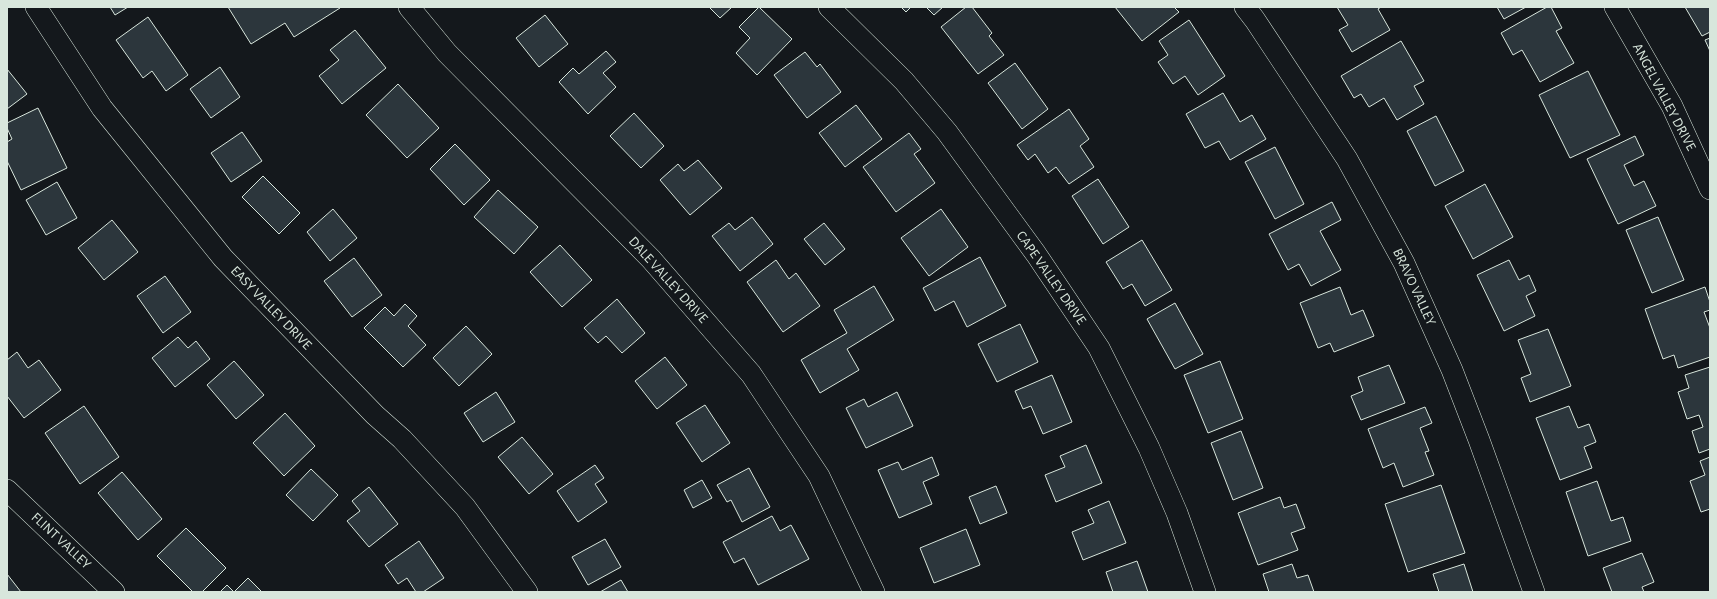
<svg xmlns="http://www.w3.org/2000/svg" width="1717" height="599" font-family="'Alegreya Sans',sans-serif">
  <rect width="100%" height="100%" fill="#14181c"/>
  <path fill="#2c363c" stroke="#d8e6dc" d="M 110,7 L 128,7 L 115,15 Z
    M 228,7 L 339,7 L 340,8 L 294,37 L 285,23 L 251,44 Z
    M 709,7 L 732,7 L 720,18 Z
    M 759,7 L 792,39 L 757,75 L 736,53 L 750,38 L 739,27 Z
    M 901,7 L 911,7 L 906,12 Z
    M 926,7 L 943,7 L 934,15 Z
    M 966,7 L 972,7 L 992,33 L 989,36 L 1004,55 L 978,74 L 941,27 Z
    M 1115,7 L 1174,7 L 1179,12 L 1142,41 Z
    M 1337,7 L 1381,7 L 1378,9 L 1390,30 L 1352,52 L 1339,30 L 1348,25 Z
    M 1497,7 L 1526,7 L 1504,19 Z
    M 1547,7 L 1551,7 L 1562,28 L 1556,31 L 1574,63 L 1540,82 L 1522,50 L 1513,55 L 1501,33 Z
    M 1685,7 L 1710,7 L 1710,32 L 1702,36 Z
    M 545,15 L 568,44 L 539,67 L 516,38 Z
    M 148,17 L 188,75 L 166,91 L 152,71 L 143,78 L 116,40 Z
    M 1189,20 L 1225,76 L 1198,95 L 1185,76 L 1173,84 L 1158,62 L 1168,55 L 1159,41 Z
    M 355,30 L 386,68 L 342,104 L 319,76 L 339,60 L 330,50 Z
    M 1710,38 L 1710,51 L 1705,40 Z
    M 1401,41 L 1424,81 L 1414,86 L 1424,104 L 1397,120 L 1384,98 L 1369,107 L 1361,94 L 1354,98 L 1341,76 Z
    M 606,51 L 616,62 L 603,73 L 616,87 L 588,114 L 559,82 L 573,68 L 579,74 Z
    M 805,52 L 817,67 L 820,64 L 841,92 L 807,118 L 774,75 Z
    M 1015,63 L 1048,109 L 1022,129 L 988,83 Z
    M 220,67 L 240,97 L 211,118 L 190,89 Z
    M 7,69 L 27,94 L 7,109 Z
    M 1588,71 L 1620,135 L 1570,158 L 1539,95 Z
    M 398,84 L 439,128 L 407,158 L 366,115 Z
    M 1223,93 L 1240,122 L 1252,115 L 1266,139 L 1230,160 L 1219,141 L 1205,148 L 1186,114 Z
    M 856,105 L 882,139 L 845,167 L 819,133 Z
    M 38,108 L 67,168 L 21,190 L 7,161 L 7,142 L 12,139 L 7,128 L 7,123 Z
    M 1069,109 L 1089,139 L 1080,146 L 1094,167 L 1069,184 L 1056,167 L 1048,173 L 1035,154 L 1028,160 L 1017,145 Z
    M 634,113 L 664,146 L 641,168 L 610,136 Z
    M 1436,116 L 1464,171 L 1435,186 L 1407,131 Z
    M 242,132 L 262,161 L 231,182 L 211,153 Z
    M 909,133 L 921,149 L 914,154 L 935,183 L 896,212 L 863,167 Z
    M 1635,136 L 1644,155 L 1624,165 L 1634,186 L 1644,181 L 1656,206 L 1618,224 L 1587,159 Z
    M 455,144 L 490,180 L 464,205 L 430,169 Z
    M 1275,147 L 1304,204 L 1275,219 L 1245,162 Z
    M 698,160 L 722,188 L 690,215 L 660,180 L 678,164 L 684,171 Z
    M 263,176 L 300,213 L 279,234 L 242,197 Z
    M 1098,179 L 1129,227 L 1103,244 L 1072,196 Z
    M 57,182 L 77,218 L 46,235 L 26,200 Z
    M 1485,184 L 1513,237 L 1473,259 L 1445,206 Z
    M 498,190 L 538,227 L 514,254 L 474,217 Z
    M 1332,202 L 1341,220 L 1320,231 L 1341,270 L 1311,286 L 1299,264 L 1288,270 L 1269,234 Z
    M 333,209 L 357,238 L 330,261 L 307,232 Z
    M 941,209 L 968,247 L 929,276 L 901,238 Z
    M 752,217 L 773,244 L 740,271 L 712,236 L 729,223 L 735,230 Z
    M 1658,217 L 1684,280 L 1652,293 L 1626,230 Z
    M 112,220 L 138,252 L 104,280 L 78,248 Z
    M 824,223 L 845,249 L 825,265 L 804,239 Z
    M 1142,240 L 1172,290 L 1145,306 L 1132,284 L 1123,289 L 1106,262 Z
    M 560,245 L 592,280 L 562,307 L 530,272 Z
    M 980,257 L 1006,306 L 967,327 L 954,301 L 935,311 L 923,288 Z
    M 354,258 L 382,295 L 352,317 L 324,281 Z
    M 776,260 L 789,279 L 796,273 L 820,306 L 783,332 L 747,282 Z
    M 1509,260 L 1519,280 L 1529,275 L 1536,291 L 1526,296 L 1535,316 L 1504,331 L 1477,275 Z
    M 165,276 L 191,312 L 163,333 L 137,296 Z
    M 874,286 L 894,320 L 847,349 L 859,370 L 820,393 L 801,360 L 847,333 L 834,310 Z
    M 1340,287 L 1351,315 L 1363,310 L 1374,336 L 1334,352 L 1330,343 L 1318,348 L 1300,303 Z
    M 1705,287 L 1710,302 L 1710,310 L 1704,312 L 1710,328 L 1710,357 L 1678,368 L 1674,355 L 1663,359 L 1645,309 Z
    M 617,299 L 645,333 L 622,353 L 606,336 L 598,343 L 584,328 Z
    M 1175,303 L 1203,354 L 1175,369 L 1147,319 Z
    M 405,304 L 417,316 L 408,326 L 426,345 L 403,367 L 364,328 L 385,307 L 394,316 Z
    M 1020,324 L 1038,362 L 997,382 L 978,344 Z
    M 466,326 L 492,354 L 459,386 L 433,358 Z
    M 1548,329 L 1571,386 L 1530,402 L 1521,378 L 1531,374 L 1518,340 Z
    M 178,337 L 188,348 L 196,341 L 210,359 L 175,387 L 152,358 Z
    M 17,352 L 28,368 L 39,360 L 61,390 L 24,418 L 7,396 L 7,360 Z
    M 665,357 L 687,385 L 657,409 L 635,381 Z
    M 234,361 L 264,395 L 236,419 L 207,385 Z
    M 1220,361 L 1243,419 L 1208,433 L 1184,375 Z
    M 1389,365 L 1405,403 L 1361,420 L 1351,396 L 1363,391 L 1358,377 Z
    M 1710,367 L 1710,449 L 1699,453 L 1692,431 L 1703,427 L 1699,415 L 1687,419 L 1678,392 L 1689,388 L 1685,375 Z
    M 1052,375 L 1072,422 L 1043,434 L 1031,406 L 1023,409 L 1015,391 Z
    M 496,392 L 515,422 L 483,442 L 464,413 Z
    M 897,392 L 913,426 L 866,448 L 846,408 L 864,399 L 868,407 Z
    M 705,405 L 730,443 L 702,462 L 676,423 Z
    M 84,406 L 119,457 L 80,484 L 45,433 Z
    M 1569,406 L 1578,428 L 1589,424 L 1596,442 L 1584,447 L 1592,468 L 1560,480 L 1536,418 Z
    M 1425,407 L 1432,423 L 1420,428 L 1429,451 L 1425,452 L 1434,475 L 1403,487 L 1394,463 L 1383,468 L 1368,429 Z
    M 285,413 L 315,446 L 284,476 L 253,443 Z
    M 1241,431 L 1263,488 L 1233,500 L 1211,443 Z
    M 522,437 L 553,474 L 529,494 L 498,457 Z
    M 1086,445 L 1102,483 L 1056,502 L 1045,475 L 1065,467 L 1060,456 Z
    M 932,457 L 939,475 L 923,482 L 932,504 L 899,518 L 878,470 L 898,462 L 902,470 Z
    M 1710,457 L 1710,509 L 1701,512 L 1690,481 L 1705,475 L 1700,461 Z
    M 595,465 L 604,478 L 595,484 L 607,502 L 578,522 L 557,491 Z
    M 749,468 L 770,507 L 742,522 L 731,500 L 727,502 L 717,485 Z
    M 311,469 L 338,495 L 313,521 L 286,495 Z
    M 122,472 L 162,519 L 138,540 L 98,493 Z
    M 702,480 L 712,498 L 693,508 L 684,490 Z
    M 1597,481 L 1611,521 L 1623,517 L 1631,541 L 1588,556 L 1566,492 Z
    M 1441,485 L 1465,553 L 1408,572 L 1385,504 Z
    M 996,486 L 1007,513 L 980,524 L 969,497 Z
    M 369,487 L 398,524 L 369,547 L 347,521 L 360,511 L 352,501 Z
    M 1280,497 L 1284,508 L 1296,504 L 1305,528 L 1291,533 L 1298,550 L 1258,565 L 1238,513 Z
    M 1109,501 L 1126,543 L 1083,560 L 1072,532 L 1094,523 L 1088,510 Z
    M 772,516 L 780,531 L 791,525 L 809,559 L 758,585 L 744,558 L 734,563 L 723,542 Z
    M 186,528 L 226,568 L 202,592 L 193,592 L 157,556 Z
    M 966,529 L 980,565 L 934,583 L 920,548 Z
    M 605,539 L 621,567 L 588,585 L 572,557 Z
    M 419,541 L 444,578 L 423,592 L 416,592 L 407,578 L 398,584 L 385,565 Z
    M 1642,553 L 1654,582 L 1642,587 L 1644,592 L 1612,592 L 1603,568 Z
    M 1137,561 L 1148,592 L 1113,592 L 1106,572 Z
    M 1292,564 L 1297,578 L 1308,575 L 1314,592 L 1269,592 L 1263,574 Z
    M 1464,564 L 1473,592 L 1439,592 L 1433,574 Z
    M 7,574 L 21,592 L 7,592 Z
    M 248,578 L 261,591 L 260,592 L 220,592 L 227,585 L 234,592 Z
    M 621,580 L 628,592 L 600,592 Z"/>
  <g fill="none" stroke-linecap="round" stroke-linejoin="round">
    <defs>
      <path id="street" d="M 36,7 L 102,108 L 223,258 L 375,415 L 402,439 L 465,507 L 527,592
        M 409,7 L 447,53 L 651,259 L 751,374 L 819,476 L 874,592
        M 829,7 L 904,81 L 947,132 L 1036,254 L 1099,348 L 1149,448 L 1177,513 L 1205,592
        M 1245,7 L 1255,20 L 1347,159 L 1404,263 L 1452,370 L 1479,440 L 1534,592
        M 1615,7 L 1672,106 L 1710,189
        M 7,490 L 114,592"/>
    </defs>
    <use href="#street" stroke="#d8e6dc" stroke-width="22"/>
    <use href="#street" stroke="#14181c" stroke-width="21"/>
  </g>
  <g text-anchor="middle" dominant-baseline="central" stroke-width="3" stroke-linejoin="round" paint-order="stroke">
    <g font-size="14" fill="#d8e6dc" stroke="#14181c">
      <text transform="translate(1664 97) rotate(62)">ANGEL VALLEY DRIVE</text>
      <text transform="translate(1051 278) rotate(55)">CAPE VALLEY DRIVE</text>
      <text transform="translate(668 280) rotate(48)">DALE VALLEY DRIVE</text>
      <text transform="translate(1414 287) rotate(65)">BRAVO VALLEY</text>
      <text transform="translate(271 308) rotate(46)">EASY VALLEY DRIVE</text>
      <text transform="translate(61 541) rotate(43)">FLINT VALLEY</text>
    </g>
  </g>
  <rect width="1717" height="599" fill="none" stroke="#d8e6dc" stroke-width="16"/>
</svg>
